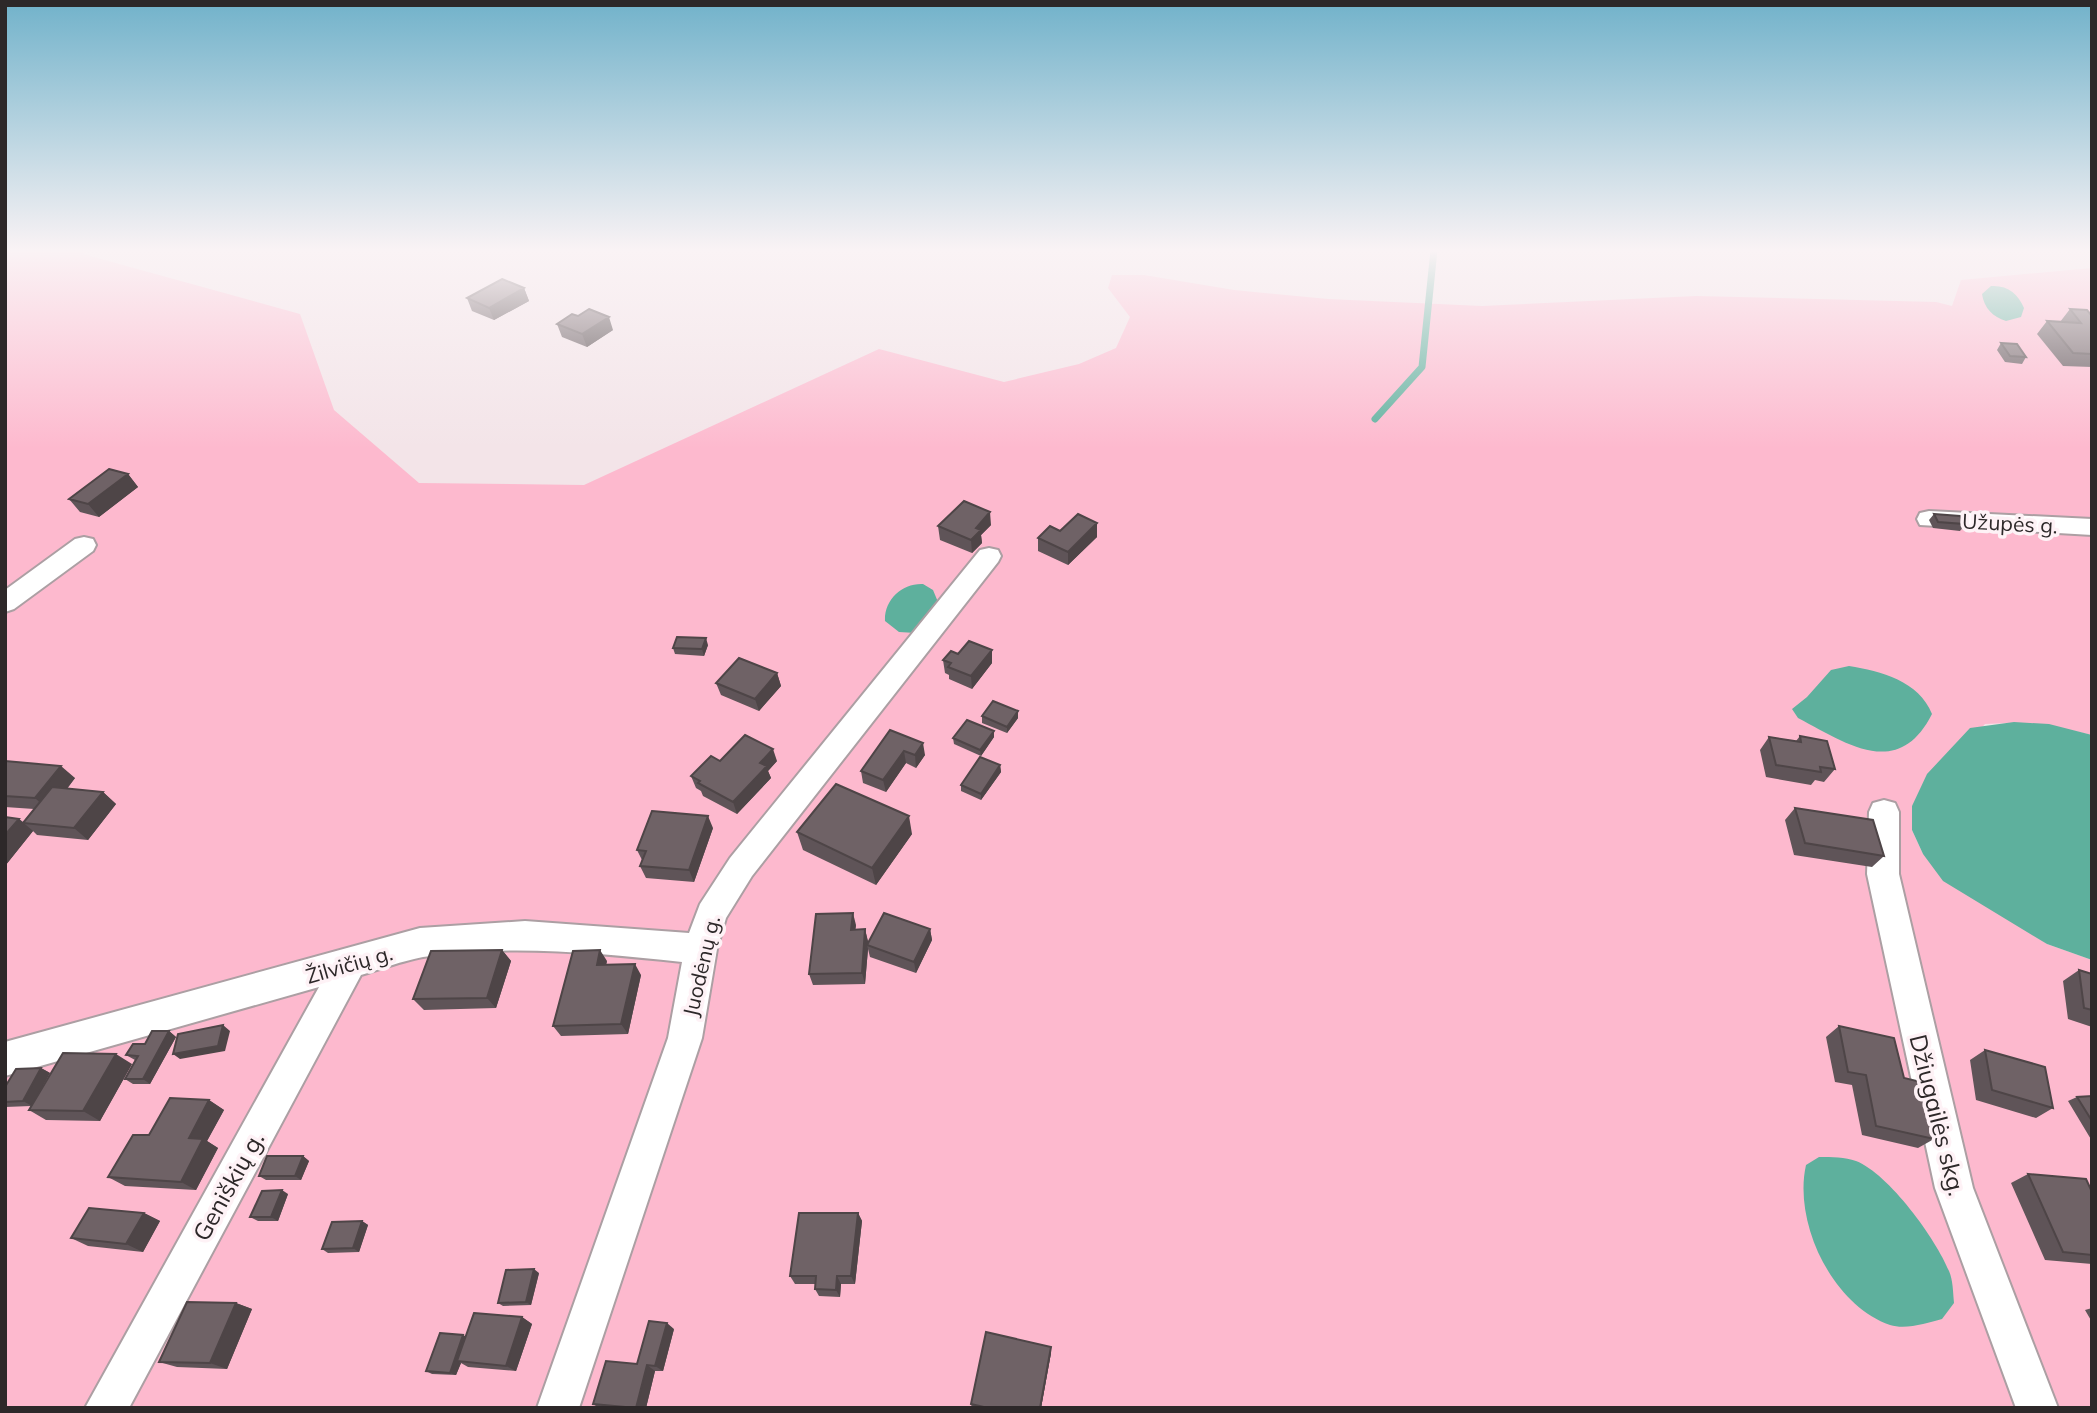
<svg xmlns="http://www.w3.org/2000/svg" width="2097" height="1413" font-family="Mulish,sans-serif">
  <rect width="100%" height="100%" fill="#f3e4e8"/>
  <path fill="#fdb9ce" d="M 5,250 L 87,250 L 83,254 L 300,314 L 334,410 L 419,483 L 584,485 L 879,349 L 1004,382 L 1079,364 L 1116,348 L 1130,317 L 1108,288 L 1112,275 L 1144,275 L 1234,290 L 1328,299 L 1482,306 L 1696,296 L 1936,302 L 1952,306 L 1961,280 L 2092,268 L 2092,735 C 2055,726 2023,721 1985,724 L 1912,806 L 1912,830 L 1923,854 L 2047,944 L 2092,960 L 2092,1408 L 5,1408 Z"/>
  <path fill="#5eb09d" d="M 1991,286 C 2008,285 2018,294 2024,308 L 2021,317 L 2006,321 C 1993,317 1984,308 1982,294 Z
    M 923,584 L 933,590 L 938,602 L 916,633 L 899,632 L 885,621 C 884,600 902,583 923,584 Z
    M 1849,666 C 1881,671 1919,681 1932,714 C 1898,781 1846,743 1798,718 L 1792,709 L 1807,697 L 1831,670 Z
    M 2014,722 L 2049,724 L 2092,735 L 2092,960 L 2047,944 L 1943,881 L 1923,854 L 1912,830 L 1912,806 L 1927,774 L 1970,728 Z
    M 1819,1157 C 1832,1157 1845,1157 1856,1161 C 1889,1174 1936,1239 1949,1271 C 1953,1280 1953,1292 1954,1303 L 1942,1319 C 1927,1323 1906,1330 1890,1325 C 1832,1305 1793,1222 1806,1165 Z"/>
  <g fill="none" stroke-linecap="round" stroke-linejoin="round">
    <path stroke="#5eb09d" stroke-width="7" d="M 1375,419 L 1422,367 L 1434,250"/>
    <defs>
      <path id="street" d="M 1929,511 L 2092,519 L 2092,535 L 1920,525 L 1917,519 L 1920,513 Z
        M 84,537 L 93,539 L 96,545 L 93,551 L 14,609 L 5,612 L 5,590 L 75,539 Z
        M 989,548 L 998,550 L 1001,556 L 998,562 L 752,876 L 726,918 L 717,949 L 702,1038 L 579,1408 L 537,1408 L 668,1038 L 682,962 C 596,953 509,944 423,957 C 402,961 381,969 361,975 L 129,1408 L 85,1408 L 319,987 L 5,1076 L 5,1042 L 420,928 L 525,921 L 689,933 L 700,904 L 730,858 L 980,550 Z
        M 1884,800 L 1895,803 L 1899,812 L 1899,874 L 1973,1188 L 2058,1408 L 2016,1408 L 1935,1188 L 1867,874 L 1869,812 L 1873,803 Z"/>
    </defs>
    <use href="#street" stroke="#ac9fa3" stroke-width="4"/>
    <use href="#street" fill="#fff" fill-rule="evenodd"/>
  </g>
  <path fill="#5f5458" d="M 524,288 L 529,301 L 494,320 L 472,311 L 467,298 Z
    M 2070,309 L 2092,316 L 2092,367 L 2063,366 L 2037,334 L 2047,321 L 2060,322 Z
    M 557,324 L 613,330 L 587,347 L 562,337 Z
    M 2001,343 L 2026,357 L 2022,364 L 2005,362 L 1997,350 Z
    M 128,474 L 138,487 L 99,517 L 80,512 L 69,499 Z
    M 1934,514 L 1965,524 L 1960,531 L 1933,528 L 1929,520 Z
    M 991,525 L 981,535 L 982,543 L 972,553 L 940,540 L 938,526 Z
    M 1060,531 L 1097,537 L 1068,565 L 1038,551 L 1038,538 Z
    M 708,645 L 704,656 L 675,654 L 673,648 Z
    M 958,654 L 992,663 L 972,689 L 949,679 L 949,675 L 945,673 L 943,660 Z
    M 777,673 L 781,686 L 759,711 L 721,695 L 716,683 Z
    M 982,716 L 1018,718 L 1007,733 L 982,723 Z
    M 890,730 L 925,755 L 916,768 L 906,763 L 886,792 L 863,783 L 861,771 Z
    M 994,731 L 994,737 L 981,756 L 954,744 L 953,738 Z
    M 1800,736 L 1835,769 L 1824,782 L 1815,780 L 1811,785 L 1766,777 L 1760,750 L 1769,737 L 1796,741 Z
    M 5,761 L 75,778 L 67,789 L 103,792 L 116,804 L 88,840 L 37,835 L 33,831 L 5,866 L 5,817 L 19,819 L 23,822 L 34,809 L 5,807 Z
    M 720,761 L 777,761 L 768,771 L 771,778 L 737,814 L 703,796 L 701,791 L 696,788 L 691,776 Z
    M 1000,765 L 1001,772 L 981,800 L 961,791 L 961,785 Z
    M 1795,808 L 1884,856 L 1872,867 L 1794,855 L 1785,820 Z
    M 713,828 L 694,882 L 646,878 L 640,866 L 642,860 L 637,850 Z
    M 797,832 L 912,834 L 876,885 L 803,850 Z
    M 856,925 L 855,930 L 865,929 L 868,943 L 930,929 L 932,940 L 916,973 L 870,957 L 868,949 L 865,984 L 813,985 L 809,974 Z
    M 502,950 L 511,961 L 496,1008 L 424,1010 L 413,999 Z
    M 607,961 L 606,964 L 641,975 L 628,1034 L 561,1036 L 553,1026 Z
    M 2079,970 L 2092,974 L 2092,1027 L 2068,1019 L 2063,981 Z
    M 1839,1026 L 1904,1078 L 1934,1139 L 1918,1148 L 1862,1135 L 1852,1085 L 1835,1082 L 1826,1037 Z
    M 169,1031 L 176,1037 L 150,1084 L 133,1084 L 125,1079 L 135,1060 L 126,1055 Z
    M 1985,1050 L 2053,1108 L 2036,1118 L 1976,1100 L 1970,1060 Z
    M 132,1064 L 100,1121 L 46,1120 L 29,1110 L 31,1106 L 5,1107 L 5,1087 L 41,1068 L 50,1073 L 36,1097 Z
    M 2092,1096 L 2092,1141 L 2068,1101 L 2077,1097 Z
    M 209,1100 L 224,1110 L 207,1141 L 218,1148 L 196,1190 L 125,1186 L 108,1177 L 149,1135 Z
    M 303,1156 L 309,1161 L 301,1180 L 266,1180 L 259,1176 Z
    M 2028,1174 L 2092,1192 L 2092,1264 L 2045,1260 L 2011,1183 Z
    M 288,1194 L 278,1221 L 258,1221 L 250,1217 Z
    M 144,1213 L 160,1221 L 143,1252 L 88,1246 L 71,1238 Z
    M 858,1213 L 862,1221 L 855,1284 L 841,1284 L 840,1297 L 819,1296 L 815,1289 L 815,1284 L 795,1284 L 790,1276 Z
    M 362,1221 L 368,1225 L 359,1252 L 328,1253 L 322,1249 Z
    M 539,1273 L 531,1305 L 503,1306 L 498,1303 Z
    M 236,1303 L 252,1309 L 227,1369 L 177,1367 L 159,1362 Z
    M 2092,1308 L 2092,1322 L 2085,1310 Z
    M 522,1317 L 532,1324 L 516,1371 L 468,1367 L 461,1363 L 456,1375 L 432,1374 L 426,1371 L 466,1336 Z
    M 674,1329 L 663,1371 L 655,1371 L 646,1408 L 599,1408 L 593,1404 Z
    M 1051,1347 L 1051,1353 L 1041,1408 L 972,1408 L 971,1404 Z"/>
  <path fill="#4e4547" d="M 524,288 L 529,301 L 494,320 L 489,308 Z
    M 609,317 L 613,330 L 587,347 L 582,334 Z
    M 128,474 L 138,487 L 99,517 L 88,504 Z
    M 990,512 L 991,525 L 981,535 L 982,543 L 972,553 L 971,540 L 976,528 Z
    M 1097,523 L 1097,537 L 1068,565 L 1068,552 Z
    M 706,638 L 708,645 L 704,656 L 702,649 Z
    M 992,650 L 992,663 L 972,689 L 971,676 Z
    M 777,673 L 781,686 L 759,711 L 755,699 Z
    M 1018,711 L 1018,718 L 1007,733 L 1007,727 Z
    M 994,731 L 994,737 L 981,756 L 980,750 Z
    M 923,743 L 925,755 L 916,768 L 915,755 Z
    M 773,749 L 777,761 L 768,771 L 771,778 L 737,814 L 733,802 L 760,763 Z
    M 904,751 L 906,763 L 886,792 L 883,780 Z
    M 1000,765 L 1001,772 L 981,800 L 981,794 Z
    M 61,766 L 75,778 L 49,811 L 35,798 Z
    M 103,792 L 116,804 L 88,840 L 74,828 Z
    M 708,816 L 713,828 L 694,882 L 689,870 Z
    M 909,816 L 912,834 L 876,885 L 872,868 Z
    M 19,819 L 33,831 L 5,866 L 5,835 Z
    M 853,913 L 856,925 L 854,941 L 851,930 Z
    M 865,929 L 868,941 L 868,946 L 867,945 L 868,949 L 865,984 L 862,973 Z
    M 930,929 L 932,940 L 916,973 L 914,962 Z
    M 502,950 L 511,961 L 496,1008 L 487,998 Z
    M 600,950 L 607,961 L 604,976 L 597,965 Z
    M 635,964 L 641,975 L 628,1034 L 621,1024 Z
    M 223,1025 L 230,1031 L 225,1051 L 180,1059 L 173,1054 Z
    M 169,1031 L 176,1037 L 150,1084 L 143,1079 Z
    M 116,1054 L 132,1064 L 100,1121 L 83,1111 Z
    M 41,1068 L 50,1073 L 32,1106 L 23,1101 Z
    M 209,1100 L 224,1110 L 207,1141 L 218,1148 L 196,1190 L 181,1182 L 189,1138 Z
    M 303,1156 L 309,1161 L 301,1180 L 295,1176 Z
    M 282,1190 L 288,1194 L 278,1221 L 271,1217 Z
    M 144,1213 L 160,1221 L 143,1252 L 126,1244 Z
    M 858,1213 L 862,1221 L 855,1284 L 851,1276 Z
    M 362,1221 L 368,1225 L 359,1252 L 353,1248 Z
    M 534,1269 L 539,1273 L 531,1305 L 526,1302 Z
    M 837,1276 L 841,1284 L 840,1297 L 836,1290 Z
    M 236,1303 L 252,1309 L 227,1369 L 210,1363 Z
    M 522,1317 L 532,1324 L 516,1371 L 506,1366 Z
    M 667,1323 L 674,1329 L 663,1371 L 655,1366 Z
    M 463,1335 L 469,1338 L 457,1361 L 461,1363 L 456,1375 L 450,1373 Z
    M 1051,1347 L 1051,1353 L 1041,1408 L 1040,1408 Z
    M 647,1365 L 655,1371 L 646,1408 L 636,1408 Z"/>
  <path fill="#6f6266" stroke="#4e4547" stroke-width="2" d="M 502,279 L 524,288 L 489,308 L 467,298 Z
    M 589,309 L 609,317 L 582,334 L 557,324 L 572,314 L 578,316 Z
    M 2070,309 L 2087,310 L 2092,316 L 2092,354 L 2073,353 L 2047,321 L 2081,323 Z
    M 2001,343 L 2017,344 L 2026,357 L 2010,356 Z
    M 109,469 L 128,474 L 88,504 L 69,499 Z
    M 964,501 L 990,512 L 976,528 L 981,530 L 971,540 L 938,526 Z
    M 1078,514 L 1097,523 L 1068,552 L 1038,538 L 1050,526 L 1060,531 Z
    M 1934,514 L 1960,516 L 1965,524 L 1938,522 Z
    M 677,637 L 706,638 L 702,649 L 673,648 Z
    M 969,641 L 992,650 L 971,676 L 948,667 L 951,663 L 943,660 L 951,651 L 958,654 Z
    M 739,658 L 777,673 L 755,699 L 716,683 Z
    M 993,701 L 1018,711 L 1007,727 L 982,716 Z
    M 967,720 L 994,731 L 980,750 L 953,738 Z
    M 890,730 L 923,743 L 915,755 L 904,751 L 883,780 L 861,771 Z
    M 745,735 L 773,749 L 760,763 L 767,766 L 733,802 L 698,783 L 700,781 L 691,776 L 711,756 L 720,761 Z
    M 1800,736 L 1827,741 L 1835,769 L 1820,767 L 1821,772 L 1776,765 L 1769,737 L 1801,742 Z
    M 980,757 L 1000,765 L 981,794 L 961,785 Z
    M 5,761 L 61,766 L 35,798 L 5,796 Z
    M 836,784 L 909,816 L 872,868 L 797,832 Z
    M 52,787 L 103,792 L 74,828 L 23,823 Z
    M 1795,808 L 1873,820 L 1884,856 L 1805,843 Z
    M 652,811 L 708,816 L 689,870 L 640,866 L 646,851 L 637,850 Z
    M 5,817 L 19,819 L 5,835 Z
    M 853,913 L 851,930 L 865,929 L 862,973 L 809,974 L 816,914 Z
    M 884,913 L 930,929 L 914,962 L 867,945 Z
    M 502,950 L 487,998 L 413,999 L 431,951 Z
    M 600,950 L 597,965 L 635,964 L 621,1024 L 553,1026 L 573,951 Z
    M 2079,970 L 2092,974 L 2092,1010 L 2084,1008 Z
    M 223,1025 L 218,1046 L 173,1054 L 178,1034 Z
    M 1839,1026 L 1894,1038 L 1904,1078 L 1921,1082 L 1934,1139 L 1876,1126 L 1866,1075 L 1848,1072 Z
    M 152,1031 L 169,1031 L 143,1079 L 125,1079 L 138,1056 L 126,1055 L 133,1044 L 145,1044 Z
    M 1985,1050 L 2045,1067 L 2053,1108 L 1992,1090 Z
    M 63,1053 L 116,1054 L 83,1111 L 29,1110 Z
    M 41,1068 L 23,1101 L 5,1102 L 5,1087 L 16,1069 Z
    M 2092,1096 L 2092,1121 L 2077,1097 Z
    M 170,1098 L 209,1100 L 189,1138 L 203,1139 L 181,1182 L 108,1177 L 133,1135 L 149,1135 Z
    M 267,1156 L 303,1156 L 295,1176 L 259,1176 Z
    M 2028,1174 L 2086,1179 L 2092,1192 L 2092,1255 L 2063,1252 Z
    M 282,1190 L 271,1217 L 250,1217 L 262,1191 Z
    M 89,1208 L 144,1213 L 126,1244 L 71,1238 Z
    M 799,1213 L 858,1213 L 851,1276 L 837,1276 L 836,1290 L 815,1289 L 816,1276 L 790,1276 Z
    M 362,1221 L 353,1248 L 322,1249 L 332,1222 Z
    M 534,1269 L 526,1302 L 498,1303 L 506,1270 Z
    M 187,1302 L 236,1303 L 210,1363 L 159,1362 Z
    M 474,1313 L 522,1317 L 506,1366 L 457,1361 Z
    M 649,1321 L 667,1323 L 655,1366 L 647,1365 L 636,1408 L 593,1404 L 606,1361 L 637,1364 Z
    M 986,1332 L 1051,1347 L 1040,1408 L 988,1408 L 971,1404 Z
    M 440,1333 L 463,1335 L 450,1373 L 426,1371 Z"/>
  <linearGradient id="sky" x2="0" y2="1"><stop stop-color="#71b2ca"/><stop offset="0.56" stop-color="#faf3f5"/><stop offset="1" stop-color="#faf3f5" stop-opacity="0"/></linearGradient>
  <rect width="2097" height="448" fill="url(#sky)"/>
  <g text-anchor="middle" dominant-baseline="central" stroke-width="7" stroke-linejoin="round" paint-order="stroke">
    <g font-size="21" fill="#2d2829" stroke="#fef2f6">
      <text transform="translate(2010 523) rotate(3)">Užupės g.</text>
      <text transform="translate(349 964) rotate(-16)">Žilvičių g.</text>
      <text transform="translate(701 966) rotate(-77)">Juodėnų g.</text>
    </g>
    <g font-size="24" fill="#2d2829" stroke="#fef2f6">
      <text transform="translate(1938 1115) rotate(76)">Džiugailės skg.</text>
      <text transform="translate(228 1186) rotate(-61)">Geniškių g.</text>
    </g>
  </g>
  <rect width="2097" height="1413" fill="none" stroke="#2d2829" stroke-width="14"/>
</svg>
